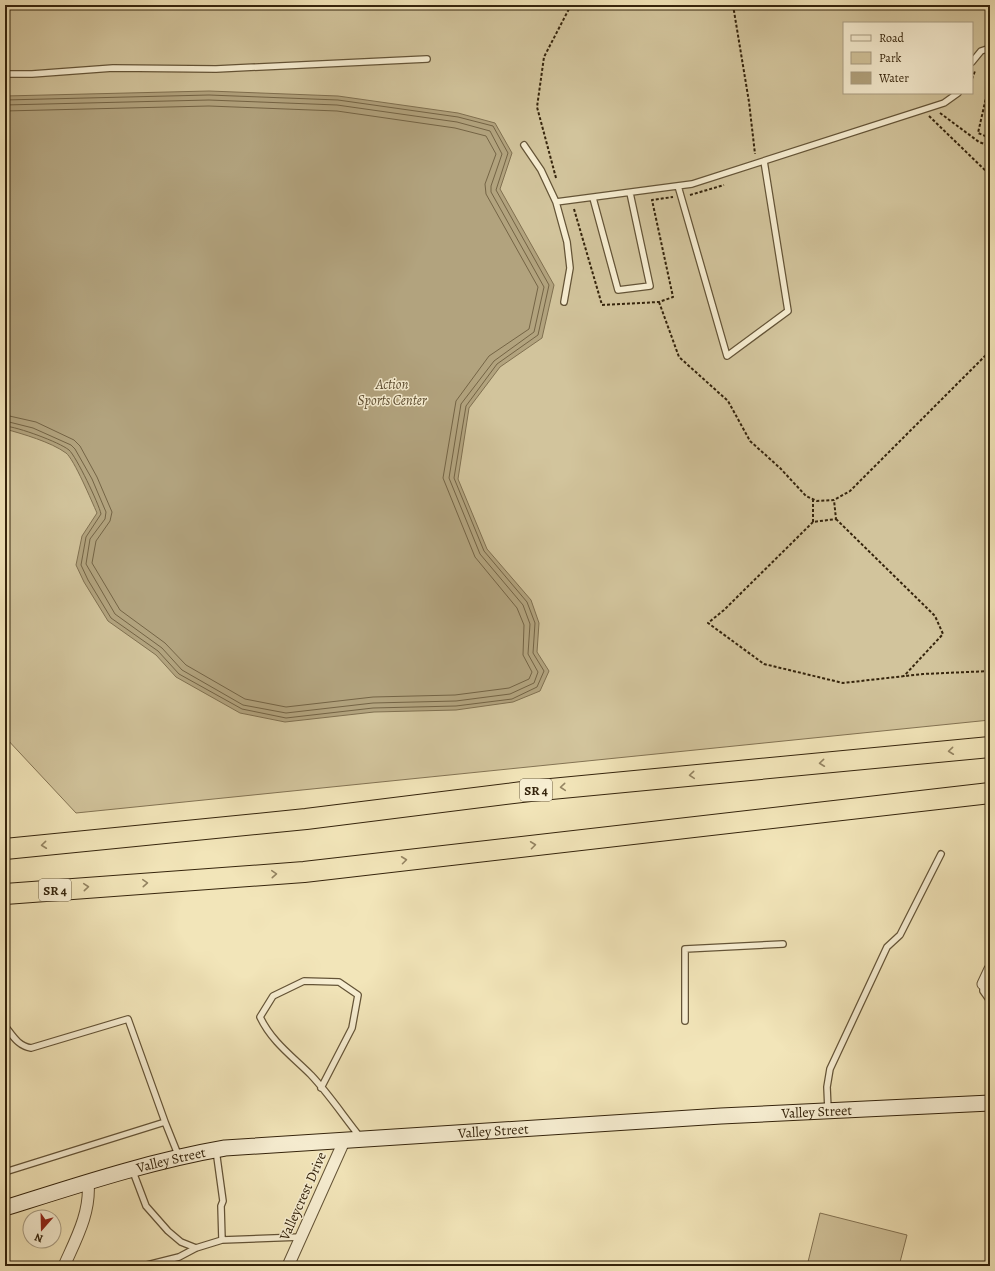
<svg xmlns="http://www.w3.org/2000/svg" width="995" height="1271" font-family="Alegreya,serif">
  <rect width="100%" height="100%" fill="#f2e5b9"/>
  <filter id="stains"><feTurbulence type="fractalNoise" baseFrequency=".005" numOctaves="4"/><feColorMatrix values="0 0 0 0 .2 0 0 0 0 .09 0 0 0 0 .02 0 0 0 .5 -.17"/></filter>
  <radialGradient id="worn" r=".72"><stop offset=".6" stop-color="#630" stop-opacity="0"/><stop offset="1" stop-color="#630" stop-opacity=".3"/></radialGradient>
  <path fill="#d2c49c" stroke="#847454" fill-rule="evenodd" d="M 5,5 L 990,5 L 990,720 L 76,813 L 5,737 ZM 844,23 L 972,23 L 972,93 L 844,93 Z
    M 820,1213 L 907,1235 L 899,1266 L 807,1266 Z"/>
  <path fill="#b2a37e" stroke="#807050" d="M 209,91 L 338,96 L 458,113 L 495,123 L 512,153 L 500,189 L 554,285 L 542,338 L 500,367 L 469,408 L 458,479 L 487,549 L 531,600 L 539,623 L 537,652 L 549,671 L 540,691 L 513,702 L 456,710 L 374,712 L 285,722 L 240,713 L 176,677 L 156,655 L 108,621 L 84,582 L 76,565 L 82,536 L 97,513 C 92,502 74,459 66,453 C 51,442 23,434 5,429 L 5,96 Z"/>
  <g fill="none" stroke-linecap="round" stroke-linejoin="round">
    <path stroke="#746445" stroke-width="1" d="M 5,100 L 209,95 L 338,100 L 458,117 L 493,126 L 508,153 L 496,190 L 549,285 L 538,335 L 497,364 L 466,406 L 454,478 L 484,551 L 527,602 L 535,623 L 533,653 L 544,671 L 537,687 L 512,699 L 456,706 L 373,708 L 286,718 L 242,709 L 179,674 L 158,651 L 111,618 L 88,580 L 81,565 L 86,537 L 101,514 C 99,504 76,456 69,450 C 59,442 18,427 5,426
      M 5,105 L 209,100 L 337,105 L 457,122 L 490,131 L 502,154 L 491,186 L 491,192 L 544,287 L 534,332 L 494,361 L 461,404 L 449,478 L 480,554 L 523,605 L 530,624 L 528,654 L 538,672 L 534,683 L 510,694 L 456,701 L 373,703 L 286,713 L 243,705 L 182,670 L 162,648 L 115,614 L 86,564 L 90,539 L 105,519 L 106,512 L 92,479 L 75,449 L 71,445 L 33,428 L 5,421
      M 5,111 L 209,106 L 337,111 L 455,128 L 486,136 L 496,154 L 485,184 L 486,194 L 538,287 L 529,329 L 489,356 L 456,401 L 443,478 L 475,557 L 517,608 L 524,625 L 523,655 L 532,672 L 529,679 L 509,688 L 455,695 L 373,697 L 286,707 L 245,699 L 186,665 L 165,643 L 120,610 L 92,563 L 96,541 L 110,521 L 112,512 L 97,477 L 80,446 L 74,440 L 36,422 L 5,415"/>
    <defs>
      <path id="lane" d="M 972,62 L 981,51 L 990,48
        M 5,74 L 32,74 L 113,68 L 216,69 L 427,59
        M 524,145 L 541,170 L 556,202 L 567,242 L 570,268 L 564,302
        M 678,186 L 727,356 L 788,311 L 764,161
        M 593,198 L 618,290 L 650,286 L 630,193
        M 556,202 L 692,184 L 944,103 L 958,93
        M 983,984 L 983,991 L 990,1001
        M 685,1021 L 685,949 L 783,944
        M 5,1026 C 13,1036 18,1046 31,1048 L 128,1019 L 165,1122
        M 321,1088 L 352,1028 L 358,995 L 339,982 L 304,981 L 273,996 L 260,1017 C 272,1042 292,1056 311,1075 C 329,1094 344,1117 361,1138
        M 828,1110 L 827,1087 L 830,1069 L 887,947 L 900,935 L 941,854
        M 216,1150 L 223,1201 L 221,1206 L 222,1240
        M 132,1169 L 146,1206 L 168,1231 L 181,1242 L 196,1248
        M 5,1172 L 165,1122 L 179,1157
        M 143,1266 L 179,1257 L 196,1248 L 222,1240 L 301,1237"/>
      <path id="street" d="M 983,984 L 990,969
        M 64,1266 C 76,1239 91,1212 88,1182
        M 288,1266 L 345,1139"/>
      <g id="secondary">
        <path id="s1" d="M 5,1208 C 78,1185 150,1161 225,1148 L 721,1116 L 990,1103"/>
      </g>
      <path id="highway" d="M 5,849 L 306,819 L 530,791 L 990,747
        M 5,894 L 304,872 L 990,793"/>
    </defs>
    <use href="#lane" stroke="#645437" stroke-width="8"/>
    <use href="#street" stroke="#645437" stroke-width="13"/>
    <use href="#secondary" stroke="#35240c" stroke-width="17"/>
    <use href="#highway" stroke="#35240c" stroke-width="22"/>
    <path stroke="#35240c" stroke-width="2" stroke-dasharray="3 2" stroke-linecap="butt" d="M 733,5 L 749,102 L 755,154
      M 972,79 L 975,71
      M 990,80 L 978,133 L 990,138
      M 940,113 L 979,142 L 990,146
      M 929,116 L 990,175
      M 556,178 L 537,107 L 544,57 L 571,5
      M 690,195 L 724,185
      M 574,209 L 602,305 L 659,302 L 673,297 L 652,200 L 673,197
      M 659,302 L 679,357 L 728,401 L 750,441 L 780,468 L 806,496 L 817,501 L 834,500 L 850,491 L 990,351
      M 813,499 L 813,522 L 836,519 L 834,500
      M 836,519 L 935,616 L 943,634 L 904,676
      M 813,522 L 724,610 L 708,623 L 764,664 L 843,683 L 923,674 L 990,671"/>
    <use href="#lane" stroke="#f7eed2" stroke-width="5.5"/>
    <use href="#street" stroke="#f7eed2" stroke-width="11"/>
    <use href="#secondary" stroke="#f7eed2" stroke-width="15"/>
    <use href="#highway" stroke="#f2e5b9" stroke-width="20"/>
  </g>
  <defs><path id="oneway-chevron" d="M-2-3.5L2.5 0L-2 3.5" fill="none" stroke-width="1.6" stroke-linecap="round" stroke-linejoin="round"/></defs>
  <g stroke="#948462">
    <use href="#oneway-chevron" transform="translate(951 751) rotate(174)"/>
    <use href="#oneway-chevron" transform="translate(822 763) rotate(174)"/>
    <use href="#oneway-chevron" transform="translate(692 775) rotate(175)"/>
    <use href="#oneway-chevron" transform="translate(563 787) rotate(175)"/>
    <use href="#oneway-chevron" transform="translate(44 845) rotate(174)"/>
    <use href="#oneway-chevron" transform="translate(533 845) rotate(-7)"/>
    <use href="#oneway-chevron" transform="translate(404 860) rotate(-7)"/>
    <use href="#oneway-chevron" transform="translate(274 874) rotate(-4)"/>
    <use href="#oneway-chevron" transform="translate(145 883) rotate(-4)"/>
    <use href="#oneway-chevron" transform="translate(86 887) rotate(-5)"/>
  </g>
  <g text-anchor="middle" dominant-baseline="central" stroke-width="3" stroke-linejoin="round" paint-order="stroke">
    <g fill="#f7eed2" stroke="#6f6147" stroke-width="1">
      <rect x="520" y="779" width="32" height="22" rx="3"/>
      <rect x="39" y="879" width="32" height="22" rx="3"/>
    </g>
    <g font-size="13" font-weight="bold" fill="#35240c">
      <text x="536" y="790">SR 4</text>
      <text x="55" y="890">SR 4</text>
    </g>
    <g font-size="14" font-style="italic" fill="#5c4c30" stroke="#f7eed2">
      <text x="392" y="384">Action<tspan x="392" dy="16">Sports Center</tspan></text>
    </g>
    <g font-size="14" fill="#35240c" stroke="#f7eed2">
      <text stroke="none"><textPath href="#s1" startOffset="821">Valley Street</textPath></text>
      <text stroke="none"><textPath href="#s1" startOffset="497">Valley Street</textPath></text>
      <text stroke="none"><textPath href="#s1" startOffset="173">Valley Street</textPath></text>
      <text transform="translate(303 1196) rotate(-66)">Valleycrest Drive</text>
    </g>
  </g>
  <rect width="995" height="1271" fill="none" stroke="#f2e5b9" stroke-width="20"/>
  <rect x="6" y="6" width="983" height="1259" fill="none" stroke="#35240c" stroke-width="2"/>
  <rect x="10" y="10" width="975" height="1251" fill="none" stroke="#35240c"/>
  <rect x="843" y="22" width="130" height="72" fill="#f7eed2" stroke="#a99d83"/>
  <rect x="851" y="35" width="20" height="6" fill="#f7eed2" stroke="#a99d83"/>
  <text x="879" y="42" font-size="12" fill="#35240c">Road</text>
  <rect x="851" y="52" width="20" height="12" fill="#d2c49c" stroke="#a99d83"/>
  <text x="879" y="62" font-size="12" fill="#35240c">Park</text>
  <rect x="851" y="72" width="20" height="12" fill="#b2a37e" stroke="#a99d83"/>
  <text x="879" y="82" font-size="12" fill="#35240c">Water</text>
  <g transform="translate(42 1229) rotate(200)"><circle r="19" fill="#f7eed2" stroke="#a99d83"/>
  <path d="M0-3L7 15L0 10L-7 15Z" fill="#8f2418"/>
  <text y="-6" font-size="11" font-weight="bold" text-anchor="middle" fill="#35240c">N</text>
  </g>
  <rect width="100%" height="100%" filter="url(#stains)"/>
  <rect width="100%" height="100%" fill="url(#worn)"/>
</svg>
